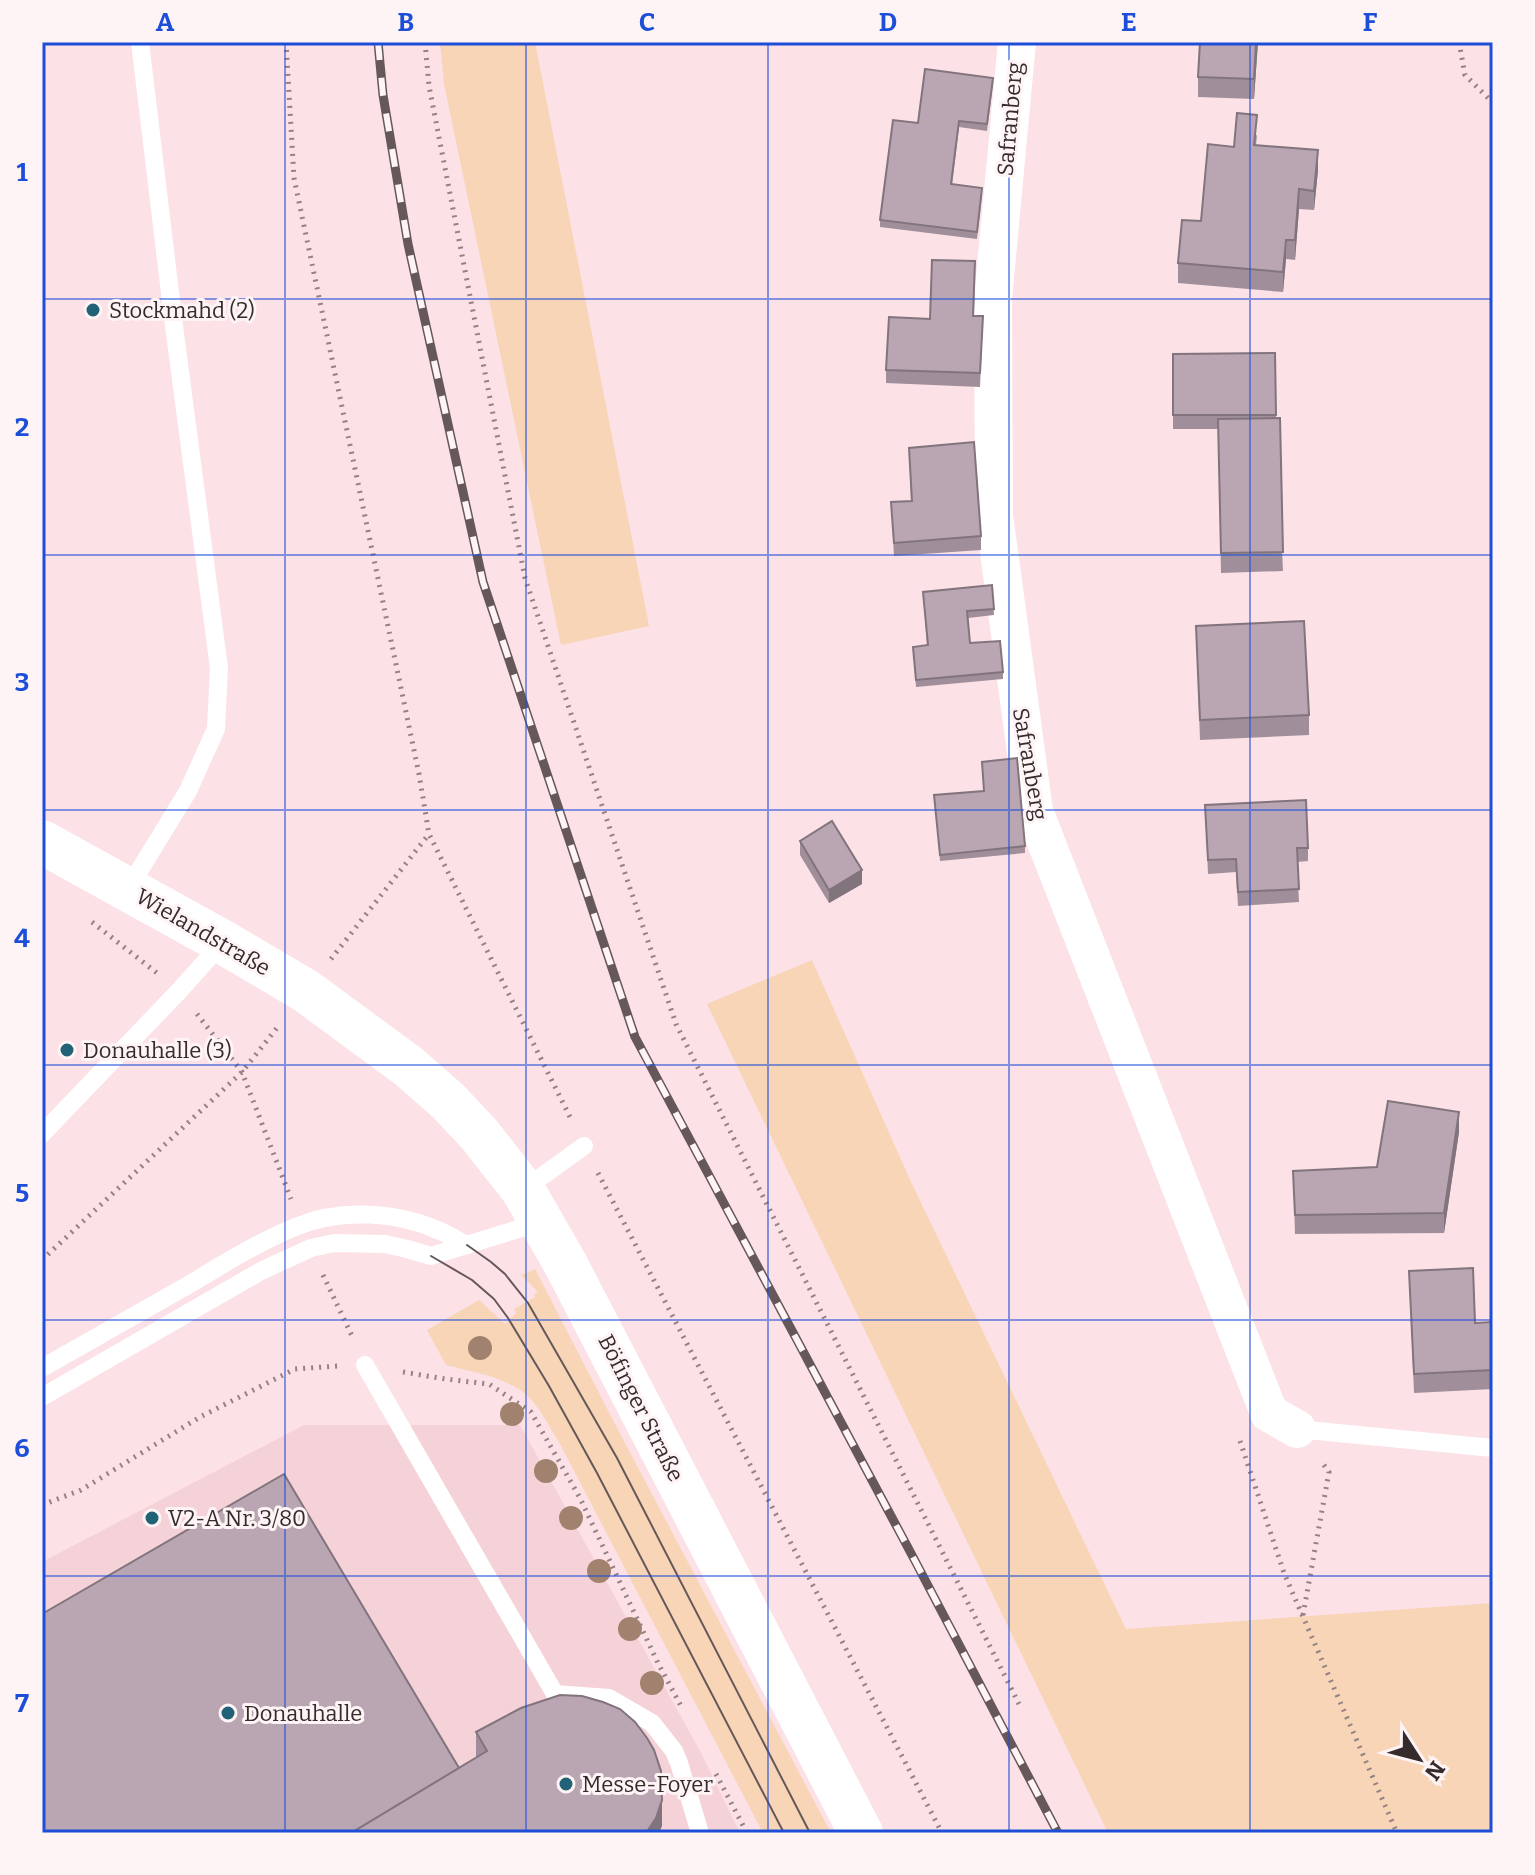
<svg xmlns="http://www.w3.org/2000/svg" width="1535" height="1875" font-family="Bitter,serif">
  <rect width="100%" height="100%" fill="#fce1e6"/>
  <path fill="#f5d2d8" d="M 304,1425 L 520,1425 L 700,1751 L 740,1833 L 42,1833 L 42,1562 Z"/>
  <path fill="#f7d5b6" d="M 440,42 L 535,42 L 649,626 L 561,645 L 444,84 Z
    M 812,960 L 911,1182 L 1126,1629 L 1493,1603 L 1493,1833 L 1108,1833 L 707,1004 Z
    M 535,1269 L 616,1426 L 831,1833 L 763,1833 L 560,1444 C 550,1428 538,1403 523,1392 C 501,1376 472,1372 446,1365 L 427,1330 L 479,1300 L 505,1324 L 516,1313 L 514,1309 L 535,1297 L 534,1294 L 538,1292 L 521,1275 Z"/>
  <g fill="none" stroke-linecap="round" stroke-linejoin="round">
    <path stroke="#948285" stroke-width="5" stroke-dasharray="2 6" stroke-linecap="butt" d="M 286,42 L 294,178 L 419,774 L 429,834 L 572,1121
      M 425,42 L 429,86 L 525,578 L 676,1024 L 1019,1704
      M 1459,42 L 1465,75 L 1493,103
      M 92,922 L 157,973
      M 331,959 L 429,834
      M 197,1014 L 242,1072 L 291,1199
      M 598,1173 L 942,1833
      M 42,1260 L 242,1072 L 280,1024
      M 323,1275 L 353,1338
      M 403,1372 L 445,1379 L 489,1384 L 531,1412 L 580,1498 L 658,1663 L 682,1708
      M 1240,1441 L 1284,1573 L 1397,1833
      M 42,1505 L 81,1490 L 200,1417 L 295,1369 L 338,1366
      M 1303,1615 L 1329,1472 L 1321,1461
      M 716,1774 L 747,1833"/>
    <path stroke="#fff" stroke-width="18" d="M 128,889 L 188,791 L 216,729 L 219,668 L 174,326 L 140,42
      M 42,1134 L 179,991 L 223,942
      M 523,1190 L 584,1146
      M 365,1365 L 555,1694 L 609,1698 L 652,1723 L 674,1751 L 679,1763 L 700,1833
      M 42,1368 C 91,1340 141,1312 190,1284 C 225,1263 260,1241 298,1226 C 341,1208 398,1212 440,1231 C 450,1235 458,1241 467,1245
      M 42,1397 L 261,1271 L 311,1248 L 334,1243 L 385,1244 L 407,1249 L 431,1256 L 541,1222
      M 1297,1429 L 1493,1448"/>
    <path stroke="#fff" stroke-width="38" d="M 1017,42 L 993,299 L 994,515 L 1034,811 L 1269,1413 L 1297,1429"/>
    <path stroke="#fff" stroke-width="44" d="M 42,842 L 223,942 L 306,991 L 408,1066 L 448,1101 L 479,1134 L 523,1190 L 565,1263 L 861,1833"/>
    <path stroke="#66585a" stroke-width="2" d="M 467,1245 L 491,1262 L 505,1274 L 528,1303 L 617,1458 L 810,1833
      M 431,1256 L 472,1280 L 494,1299 L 508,1318 L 549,1386 L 597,1473 L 784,1833"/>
    <defs>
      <path id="rail" d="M 378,42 L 383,95 L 408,244 L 483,582 L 635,1037 L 913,1557 L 1058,1833"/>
    </defs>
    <use href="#rail" stroke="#66585a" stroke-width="9"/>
    <use href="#rail" stroke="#fef3f5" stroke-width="6" stroke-dasharray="18" stroke-linecap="butt"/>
  </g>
  <g fill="#a1826f">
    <circle cx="480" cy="1348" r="12"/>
    <circle cx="512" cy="1414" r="12"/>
    <circle cx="546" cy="1471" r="12"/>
    <circle cx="571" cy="1518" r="12"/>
    <circle cx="599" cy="1571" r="12"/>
    <circle cx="630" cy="1629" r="12"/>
    <circle cx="652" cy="1683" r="12"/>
  </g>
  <path fill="#a08f9a" d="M 1258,42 L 1254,99 L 1198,97 L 1198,77 Z
    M 993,84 L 987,131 L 959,127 L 952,185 L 982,195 L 977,239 L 880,227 L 880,220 L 918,123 Z
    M 1257,135 L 1256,145 L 1318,170 L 1314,210 L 1299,209 L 1295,260 L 1286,259 L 1283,292 L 1178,283 L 1178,263 L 1201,221 L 1234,147 Z
    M 975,274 L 974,316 L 983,316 L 980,387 L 886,383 L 886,370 L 930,319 Z
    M 1275,353 L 1276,418 L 1283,571 L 1221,573 L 1218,429 L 1173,429 L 1173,354 Z
    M 909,448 L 981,536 L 981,550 L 894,556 L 891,502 L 911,501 Z
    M 992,585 L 994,615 L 968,618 L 970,643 L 1003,672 L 1003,679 L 916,687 L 913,647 L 927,645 L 923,592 Z
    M 1196,626 L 1309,715 L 1309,735 L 1200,740 Z
    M 983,791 L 1025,846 L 1025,853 L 940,861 L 934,795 Z
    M 1205,805 L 1308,848 L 1308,861 L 1297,862 L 1299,902 L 1238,906 L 1236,872 L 1208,874 Z
    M 800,841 L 862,884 L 829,903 L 800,855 Z
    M 1459,1132 L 1444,1233 L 1295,1234 L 1293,1171 L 1377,1167 Z
    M 1409,1271 L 1475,1323 L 1493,1322 L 1493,1389 L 1414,1393 Z
    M 476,1732 L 662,1826 L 459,1768 L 476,1758 Z"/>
  <path fill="#82747d" d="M 1256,42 L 1258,42 L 1254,99 L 1254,79 Z
    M 1318,150 L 1318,170 L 1314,210 L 1314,191 Z
    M 1299,189 L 1299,209 L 1295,260 L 1295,240 Z
    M 1286,240 L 1286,259 L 1283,292 L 1283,272 Z
    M 862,870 L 862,884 L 829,903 L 829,890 Z
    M 1459,1112 L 1459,1132 L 1444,1233 L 1444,1213 Z
    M 662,1800 L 662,1826 L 659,1833 L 646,1833 Z"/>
  <path fill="#baa6b3" stroke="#82747d" stroke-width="2" d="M 1200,42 L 1256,42 L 1254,79 L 1198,77 Z
    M 925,69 L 993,78 L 987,124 L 959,121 L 951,184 L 982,188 L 977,232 L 880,220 L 893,120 L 918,123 Z
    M 1237,113 L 1257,115 L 1254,145 L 1318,150 L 1314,191 L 1299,189 L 1295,240 L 1286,240 L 1283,272 L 1178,263 L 1182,220 L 1201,221 L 1208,144 L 1234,147 Z
    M 932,260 L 975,261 L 973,316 L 983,316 L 980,373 L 886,370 L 889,317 L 930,319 Z
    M 1275,353 L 1276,415 L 1173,415 L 1173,354 Z
    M 1280,418 L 1283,552 L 1221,553 L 1218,419 Z
    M 974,442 L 981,536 L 894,543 L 891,502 L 912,501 L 909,448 Z
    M 992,585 L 994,609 L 967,611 L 970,643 L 1000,641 L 1003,672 L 916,680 L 913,647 L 928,645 L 923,592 Z
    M 1304,621 L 1309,715 L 1200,720 L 1196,626 Z
    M 1017,758 L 1025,846 L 940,855 L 934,795 L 984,791 L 982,762 Z
    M 1306,800 L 1308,848 L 1297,848 L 1299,889 L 1238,892 L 1236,859 L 1208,860 L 1205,805 Z
    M 832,821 L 862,870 L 829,890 L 800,841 Z
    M 1388,1101 L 1459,1112 L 1444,1213 L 1295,1215 L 1293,1171 L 1377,1167 Z
    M 1473,1268 L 1475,1323 L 1493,1322 L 1493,1370 L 1414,1374 L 1409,1271 Z
    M 284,1474 L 459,1768 L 351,1833 L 42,1833 L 42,1614 Z
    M 560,1695 L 582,1696 L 603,1702 L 620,1709 L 635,1722 L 647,1738 L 654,1750 L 661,1771 L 662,1800 L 656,1818 L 646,1833 L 351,1833 L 487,1751 L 476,1732 L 521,1708 Z"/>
  <path fill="none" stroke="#1d4ed8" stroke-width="2" stroke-opacity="0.55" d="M 285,42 L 285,1833M 526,42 L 526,1833M 768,42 L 768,1833M 1009,42 L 1009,1833M 1250,42 L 1250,1833M 42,299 L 1493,299M 42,555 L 1493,555M 42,810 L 1493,810M 42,1065 L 1493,1065M 42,1320 L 1493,1320M 42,1576 L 1493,1576"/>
  <g fill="#216277" stroke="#fef3f5" stroke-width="3">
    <circle cx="93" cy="310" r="8"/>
    <circle cx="67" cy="1050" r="8"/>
    <circle cx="152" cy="1518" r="8"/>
    <circle cx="228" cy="1713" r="8"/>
    <circle cx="566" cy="1784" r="8"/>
  </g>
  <g text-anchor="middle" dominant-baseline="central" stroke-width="6" stroke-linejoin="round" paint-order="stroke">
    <g font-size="22" fill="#352b2d" stroke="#fef3f5">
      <text transform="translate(1010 119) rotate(-85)">Safranberg</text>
      <text transform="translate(1030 764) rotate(80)">Safranberg</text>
      <text transform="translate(203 932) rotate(30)">Wielandstraße</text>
      <text transform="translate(641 1408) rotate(63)">Böfinger Straße</text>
    </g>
    <g font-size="22" fill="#352b2d" stroke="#fef3f5" text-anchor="start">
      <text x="109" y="310">Stockmahd (2)</text>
      <text x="83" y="1050">Donauhalle (3)</text>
      <text x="168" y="1518">V2-A Nr. 3/80</text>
      <text x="244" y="1713">Donauhalle</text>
      <text x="582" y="1784">Messe-Foyer</text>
    </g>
  </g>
  <rect width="1535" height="1875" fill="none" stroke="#fef3f5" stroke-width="88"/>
  <g transform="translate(1419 1759) rotate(126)" stroke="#fef3f5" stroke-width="6" paint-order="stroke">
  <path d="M0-6L14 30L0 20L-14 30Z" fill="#352b2d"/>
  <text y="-12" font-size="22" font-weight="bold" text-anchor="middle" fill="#352b2d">N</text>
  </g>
  <rect x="44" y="44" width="1447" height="1787" fill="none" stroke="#1d4ed8" stroke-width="3"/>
  <g font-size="26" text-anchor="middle" font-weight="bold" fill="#1d4ed8">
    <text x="165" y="31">A</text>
    <text x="406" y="31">B</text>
    <text x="647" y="31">C</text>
    <text x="888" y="31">D</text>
    <text x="1129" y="31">E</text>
    <text x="1370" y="31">F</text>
    <text x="22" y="181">1</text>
    <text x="22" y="436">2</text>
    <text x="22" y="691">3</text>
    <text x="22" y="947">4</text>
    <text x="22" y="1202">5</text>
    <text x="22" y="1457">6</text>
    <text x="22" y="1712">7</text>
  </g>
</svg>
